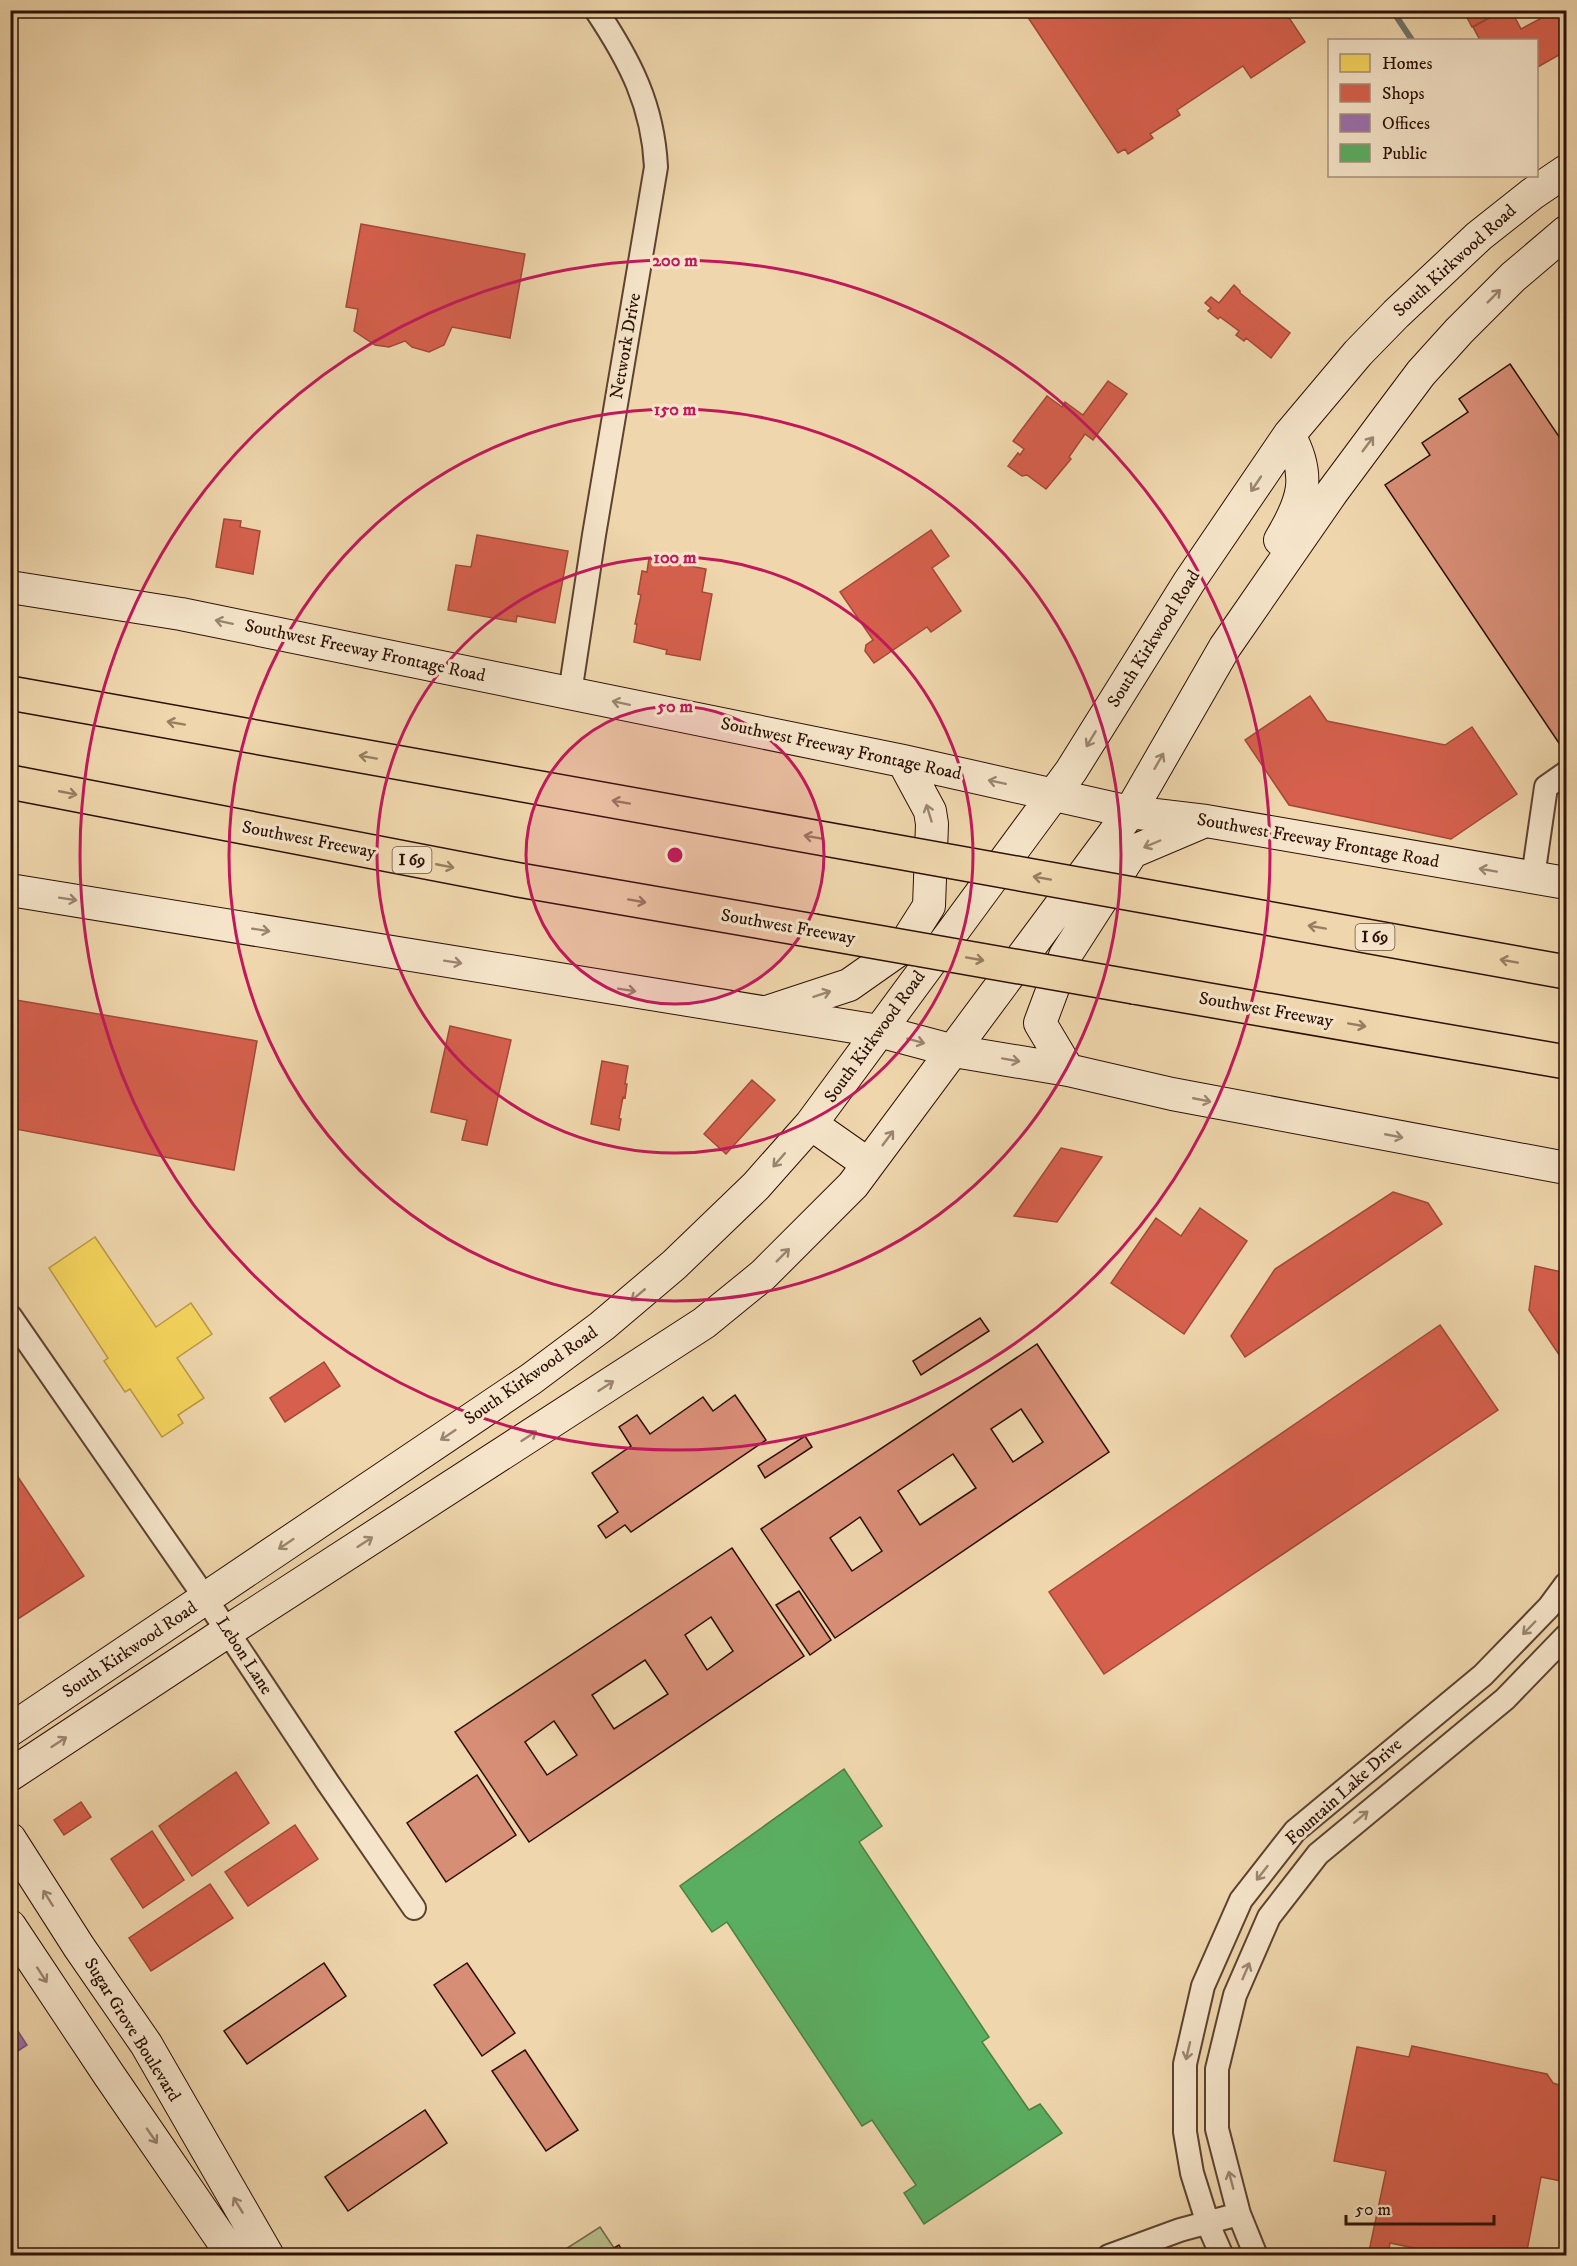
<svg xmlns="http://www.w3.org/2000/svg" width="1577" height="2266" font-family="'IM FELL DW Pica',serif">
  <rect width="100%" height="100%" fill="#efd6ac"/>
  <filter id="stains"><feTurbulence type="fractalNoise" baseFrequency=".00333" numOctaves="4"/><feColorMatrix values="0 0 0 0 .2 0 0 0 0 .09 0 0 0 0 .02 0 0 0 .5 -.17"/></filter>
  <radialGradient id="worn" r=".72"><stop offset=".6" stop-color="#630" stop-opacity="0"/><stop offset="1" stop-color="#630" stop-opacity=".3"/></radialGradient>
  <path fill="#b9be8a" stroke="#726748" stroke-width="1.5" d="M 600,2227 L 614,2248 L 603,2255 L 563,2255 L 561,2252 Z"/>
  <path fill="#f6d55c" stroke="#b99a42" stroke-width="1.5" d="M 95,1237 L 156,1327 L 191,1303 L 212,1334 L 177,1358 L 204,1398 L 178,1415 L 183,1423 L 162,1437 L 130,1389 L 125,1392 L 104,1361 L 108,1358 L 49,1268 Z"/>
  <path fill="#d6604d" stroke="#a34838" stroke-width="1.5" d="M 1023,10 L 1284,10 L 1305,42 L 1251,78 L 1243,66 L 1177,110 L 1180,115 L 1150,134 L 1153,138 L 1128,154 L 1125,149 L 1118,153 Z
    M 1463,10 L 1503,10 L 1472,27 Z
    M 1504,10 L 1511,10 L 1521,29 L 1549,14 L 1547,10 L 1566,10 L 1566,51 L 1536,68 L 1536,40 L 1480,40 L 1473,27 Z
    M 361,224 L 525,254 L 510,338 L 452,327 L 444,345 L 429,352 L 412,347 L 405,341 L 389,347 L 375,345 L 354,331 L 358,309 L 346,307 Z
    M 1234,285 L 1240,291 L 1240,293 L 1290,333 L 1271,358 L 1246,338 L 1244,341 L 1236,335 L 1239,331 L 1220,317 L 1218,319 L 1208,311 L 1211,308 L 1205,303 L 1211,297 L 1219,303 Z
    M 1108,381 L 1127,394 L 1093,440 L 1085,434 L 1069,457 L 1071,459 L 1046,489 L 1027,475 L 1022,476 L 1008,466 L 1018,453 L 1020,455 L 1024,449 L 1013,441 L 1047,396 L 1062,407 L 1065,402 L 1083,415 Z
    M 224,519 L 241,521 L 240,527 L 260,531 L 253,574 L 216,567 Z
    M 931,530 L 949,556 L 932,568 L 961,611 L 931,632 L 927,627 L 874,663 L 865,651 L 866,645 L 873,640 L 840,592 Z
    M 477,535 L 568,551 L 555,623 L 517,616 L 516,622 L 448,610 L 456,565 L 471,567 Z
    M 649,558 L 706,569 L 702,592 L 712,594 L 700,660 L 666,654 L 667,650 L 634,642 L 637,624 L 635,624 L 641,595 L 638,594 L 642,571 L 647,572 Z
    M 1310,696 L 1327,721 L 1445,745 L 1472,727 L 1517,794 L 1451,839 L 1289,805 L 1245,740 Z
    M 10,999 L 257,1041 L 234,1170 L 10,1128 Z
    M 450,1026 L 511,1040 L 487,1145 L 462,1140 L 467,1120 L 431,1112 Z
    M 602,1061 L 628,1066 L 625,1084 L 627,1084 L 625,1098 L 623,1097 L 619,1118 L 621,1119 L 619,1130 L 591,1124 Z
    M 752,1080 L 775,1100 L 726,1154 L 704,1134 Z
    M 1061,1148 L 1102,1157 L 1057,1222 L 1014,1216 Z
    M 1393,1192 L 1428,1203 L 1442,1224 L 1245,1357 L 1231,1336 L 1275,1269 Z
    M 1200,1208 L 1247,1241 L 1184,1334 L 1111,1283 L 1156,1218 L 1181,1236 Z
    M 1535,1266 L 1566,1273 L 1566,1365 L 1529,1310 Z
    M 1440,1325 L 1498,1410 L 1104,1674 L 1049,1592 Z
    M 324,1362 L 340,1386 L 285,1422 L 270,1398 Z
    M 10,1465 L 84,1576 L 10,1624 L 10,1563 L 14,1561 L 10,1556 Z
    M 236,1772 L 269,1823 L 192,1876 L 159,1826 Z
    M 81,1802 L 91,1817 L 64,1835 L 54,1820 Z
    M 295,1825 L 318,1859 L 248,1906 L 225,1872 Z
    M 152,1831 L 184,1880 L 143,1908 L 111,1859 Z
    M 210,1884 L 233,1918 L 151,1971 L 129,1938 Z
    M 1412,2046 L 1547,2074 L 1553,2083 L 1566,2087 L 1566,2182 L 1541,2177 L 1526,2256 L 1452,2256 L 1390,2243 L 1388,2256 L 1368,2256 L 1386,2171 L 1334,2161 L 1357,2047 L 1409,2057 Z"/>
  <path fill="#9970ab" stroke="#78537a" stroke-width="1.5" d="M 10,2019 L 27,2045 L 10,2056 Z"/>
  <path fill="#5aae61" stroke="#4c7f46" stroke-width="1.5" d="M 844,1769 L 882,1826 L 859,1842 L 989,2037 L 982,2042 L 1029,2110 L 1040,2104 L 1062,2133 L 924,2224 L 904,2193 L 916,2185 L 872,2120 L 862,2126 L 727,1922 L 712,1932 L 680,1886 Z"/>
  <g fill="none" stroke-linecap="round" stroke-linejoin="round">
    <path stroke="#6e756b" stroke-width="6" d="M 1392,10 L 1412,40"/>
  </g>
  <path fill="#d78e76" stroke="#2c1006" stroke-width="1.5" fill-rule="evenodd" d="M 1510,364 L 1566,447 L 1566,751 L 1565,752 L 1385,485 L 1430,455 L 1422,443 L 1468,412 L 1459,399 Z
    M 980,1318 L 989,1331 L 921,1375 L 913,1361 Z
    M 1037,1344 L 1109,1452 L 835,1638 L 761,1529 ZM 1021,1409 L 1043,1442 L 1013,1462 L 991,1429 ZM 953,1454 L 976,1488 L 920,1525 L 898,1491 ZM 860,1517 L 882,1551 L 852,1571 L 830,1538 Z
    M 735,1395 L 766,1440 L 631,1532 L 625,1525 L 606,1538 L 598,1526 L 618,1512 L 592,1473 L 631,1446 L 619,1427 L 637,1415 L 650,1434 L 703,1397 L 713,1411 Z
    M 805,1436 L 812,1447 L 765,1478 L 758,1466 Z
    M 732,1548 L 804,1656 L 529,1842 L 455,1732 ZM 711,1617 L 733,1651 L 707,1670 L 685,1635 ZM 645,1660 L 668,1694 L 614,1729 L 592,1695 ZM 554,1721 L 577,1755 L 547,1775 L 525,1742 Z
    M 799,1591 L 831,1640 L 810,1655 L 776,1605 Z
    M 477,1775 L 516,1835 L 446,1882 L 407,1823 Z
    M 324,1963 L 346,1996 L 247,2064 L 224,2031 Z
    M 467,1963 L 515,2033 L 482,2056 L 434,1985 Z
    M 525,2050 L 578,2130 L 546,2151 L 492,2071 Z
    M 425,2110 L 447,2143 L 348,2211 L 325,2177 Z
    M 619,2245 L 625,2256 L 603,2256 L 614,2248 Z"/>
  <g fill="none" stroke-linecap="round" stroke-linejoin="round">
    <defs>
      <path id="street" d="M 570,693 L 594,535 L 656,167 C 653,105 630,61 596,10
        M 1533,877 L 1546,787 L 1566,773
        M 10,1316 L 206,1599 L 328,1783 L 414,1908
        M 1109,2256 L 1180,2230 L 1239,2214
        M 1222,2256 L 1208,2224 L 1192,2173 L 1185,2132 L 1185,2064 L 1203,1986 L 1241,1900 L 1295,1831 L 1483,1675 L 1549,1607 L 1566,1584
        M 1256,2256 L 1239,2214 L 1217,2129 L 1217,2069 L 1235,1995 L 1269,1917 L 1318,1854 L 1505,1699 L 1566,1636"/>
      <path id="secondary" d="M 1280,540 C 1303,502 1312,476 1289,435
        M 10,587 L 181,614 L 903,761 L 1130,812 L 1206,821 L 1566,883
        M 10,890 L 879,1031 L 954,1051 L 1068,1070 L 1172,1094 L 1566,1168
        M 770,1011 L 849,985 L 903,947 L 929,906 L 932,824 L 930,811 L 903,761
        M 1068,1070 L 1040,1023 L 1065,956 L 1132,852 L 1205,821
        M 811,1124 L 868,1164
        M 10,1730 L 531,1379 L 602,1326 L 674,1265 L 756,1186 L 811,1124 L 1071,771 L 1189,582 L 1289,435 L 1358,353 L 1396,314 L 1479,236 L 1532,194 L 1566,171
        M 10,1775 L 228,1631 L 704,1323 L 763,1275 L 853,1185 L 1130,812 L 1225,647 L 1333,491 L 1388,417 L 1421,373 L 1459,331 L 1513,277 L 1566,232
        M 10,1839 L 79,1947 L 146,2044 L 268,2256
        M 10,1926 L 109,2075 L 233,2256"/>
      <path id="highway" d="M 10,693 L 870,847
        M 10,782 L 519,880 L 814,931
        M 1183,903 L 1566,972
        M 1134,987 L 1566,1062"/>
    </defs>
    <use href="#street" stroke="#5d4230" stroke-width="26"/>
    <use href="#secondary" stroke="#2c1006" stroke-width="34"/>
    <use href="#highway" stroke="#2c1006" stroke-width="36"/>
    <use href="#street" stroke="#f5e4c9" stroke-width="22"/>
    <use href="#secondary" stroke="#f5e4c9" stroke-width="32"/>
    <use href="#highway" stroke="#efd6ac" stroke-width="33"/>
    <defs>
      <path id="highway-bridge" d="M 870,847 L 1183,903
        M 814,931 L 1134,987"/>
    </defs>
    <use href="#highway-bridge" stroke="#2c1006" stroke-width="36" stroke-linecap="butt"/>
    <use href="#highway-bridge" stroke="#efd6ac" stroke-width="33"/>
  </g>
  <defs><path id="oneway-shaft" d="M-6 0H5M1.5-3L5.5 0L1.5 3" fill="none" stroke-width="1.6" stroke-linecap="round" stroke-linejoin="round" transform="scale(1.5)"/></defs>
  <g stroke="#9b8571">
    <use href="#oneway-shaft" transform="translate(1494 296) rotate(-45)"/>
    <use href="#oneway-shaft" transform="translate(1368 444) rotate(-53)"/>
    <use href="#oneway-shaft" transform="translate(1256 484) rotate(124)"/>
    <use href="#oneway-shaft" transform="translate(224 622) rotate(-168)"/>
    <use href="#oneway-shaft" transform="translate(621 703) rotate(-168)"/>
    <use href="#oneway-shaft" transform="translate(1091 739) rotate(121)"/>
    <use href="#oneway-shaft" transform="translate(1159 761) rotate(-60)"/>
    <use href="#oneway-shaft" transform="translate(997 782) rotate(-168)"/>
    <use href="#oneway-shaft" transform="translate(929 813) rotate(-107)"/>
    <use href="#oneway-shaft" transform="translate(1152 844) rotate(157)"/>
    <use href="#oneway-shaft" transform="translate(1488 870) rotate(-170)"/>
    <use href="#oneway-shaft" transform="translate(68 899) rotate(9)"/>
    <use href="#oneway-shaft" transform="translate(261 930) rotate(9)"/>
    <use href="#oneway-shaft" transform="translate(453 962) rotate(9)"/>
    <use href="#oneway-shaft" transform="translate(627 990) rotate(9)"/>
    <use href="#oneway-shaft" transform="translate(822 994) rotate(-18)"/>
    <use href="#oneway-shaft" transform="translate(916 1041) rotate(15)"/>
    <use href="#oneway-shaft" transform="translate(1011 1060) rotate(10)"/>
    <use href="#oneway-shaft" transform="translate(1202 1100) rotate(11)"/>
    <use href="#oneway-shaft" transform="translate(1394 1136) rotate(11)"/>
    <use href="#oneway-shaft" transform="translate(888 1138) rotate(-53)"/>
    <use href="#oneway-shaft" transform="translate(779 1160) rotate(131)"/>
    <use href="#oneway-shaft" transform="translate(783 1255) rotate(-45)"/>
    <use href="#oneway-shaft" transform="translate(638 1295) rotate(140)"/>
    <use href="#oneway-shaft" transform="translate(606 1386) rotate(-33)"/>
    <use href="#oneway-shaft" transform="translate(448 1435) rotate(146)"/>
    <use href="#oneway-shaft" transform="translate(529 1436) rotate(-33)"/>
    <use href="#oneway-shaft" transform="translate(365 1542) rotate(-33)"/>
    <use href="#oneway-shaft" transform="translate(286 1544) rotate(146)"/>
    <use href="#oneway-shaft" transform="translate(1529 1628) rotate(134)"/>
    <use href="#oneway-shaft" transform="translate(59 1742) rotate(-33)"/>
    <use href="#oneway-shaft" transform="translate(1361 1817) rotate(-40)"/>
    <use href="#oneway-shaft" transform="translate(1262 1873) rotate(128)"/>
    <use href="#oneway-shaft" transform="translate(48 1898) rotate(-122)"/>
    <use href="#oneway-shaft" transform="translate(1246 1971) rotate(-67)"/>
    <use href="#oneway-shaft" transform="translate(42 1975) rotate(57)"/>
    <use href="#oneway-shaft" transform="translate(1188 2051) rotate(103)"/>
    <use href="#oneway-shaft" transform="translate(152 2136) rotate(55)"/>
    <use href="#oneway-shaft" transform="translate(1231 2180) rotate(-105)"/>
    <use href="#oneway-shaft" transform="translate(238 2205) rotate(-121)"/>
  </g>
  <g stroke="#977d61">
    <use href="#oneway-shaft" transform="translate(176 723) rotate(-170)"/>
    <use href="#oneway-shaft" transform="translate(368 757) rotate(-170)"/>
    <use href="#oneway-shaft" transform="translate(68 793) rotate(11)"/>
    <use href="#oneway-shaft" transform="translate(621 802) rotate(-170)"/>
    <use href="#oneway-shaft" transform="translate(813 837) rotate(-170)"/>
    <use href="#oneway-shaft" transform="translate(445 866) rotate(11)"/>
    <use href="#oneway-shaft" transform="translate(1042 878) rotate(-170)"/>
    <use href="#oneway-shaft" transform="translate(637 901) rotate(10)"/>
    <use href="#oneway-shaft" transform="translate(1317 927) rotate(-170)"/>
    <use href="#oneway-shaft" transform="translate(975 959) rotate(10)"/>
    <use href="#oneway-shaft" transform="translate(1509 961) rotate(-170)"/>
    <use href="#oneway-shaft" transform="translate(1357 1025) rotate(10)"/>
  </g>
  <circle cx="675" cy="855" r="149" fill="#c2185b" fill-opacity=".12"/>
  <g fill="none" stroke="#c2185b" stroke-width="3">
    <circle cx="675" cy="855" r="149"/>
    <circle cx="675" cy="855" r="298"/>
    <circle cx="675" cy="855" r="446"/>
    <circle cx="675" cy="855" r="595"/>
  </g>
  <g text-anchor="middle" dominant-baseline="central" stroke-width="6" stroke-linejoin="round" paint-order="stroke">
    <g fill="#f5e4c9" stroke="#685040" stroke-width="1.5">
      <rect x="392.5" y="847" width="39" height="26" rx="4.5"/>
      <rect x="1355.5" y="924" width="39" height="26" rx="4.5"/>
    </g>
    <g font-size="16" font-weight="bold" fill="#2c1006">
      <text x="412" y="860">I 69</text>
      <text x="1375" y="937">I 69</text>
    </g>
    <g font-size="18" fill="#2c1006" stroke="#f5e4c9">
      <text transform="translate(1455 261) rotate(-42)">South Kirkwood Road</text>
      <text transform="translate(626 346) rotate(-80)">Network Drive</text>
      <text transform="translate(1154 639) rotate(-58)">South Kirkwood Road</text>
      <text transform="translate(365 651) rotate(12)">Southwest Freeway Frontage Road</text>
      <text transform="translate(841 749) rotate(12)">Southwest Freeway Frontage Road</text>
      <text transform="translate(309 840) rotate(11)">Southwest Freeway</text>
      <text transform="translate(1318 841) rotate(10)">Southwest Freeway Frontage Road</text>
      <text transform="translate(788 927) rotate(10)">Southwest Freeway</text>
      <text transform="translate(1266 1010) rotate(10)">Southwest Freeway</text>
      <text transform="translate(875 1037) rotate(-54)">South Kirkwood Road</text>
      <text transform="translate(531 1376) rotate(-35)">South Kirkwood Road</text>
      <text transform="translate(130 1650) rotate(-34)">South Kirkwood Road</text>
      <text transform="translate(244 1656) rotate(57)">Lebon Lane</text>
      <text transform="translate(1344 1792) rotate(-42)">Fountain Lake Drive</text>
      <text transform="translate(132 2030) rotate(58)">Sugar Grove Boulevard</text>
    </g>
  </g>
  <circle cx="675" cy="855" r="9" fill="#c2185b" stroke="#f5e4c9" stroke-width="3"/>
  <g font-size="18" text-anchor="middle" font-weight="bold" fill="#c2185b" stroke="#f5e4c9" stroke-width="6" stroke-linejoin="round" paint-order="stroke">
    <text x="675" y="266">200 m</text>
    <text x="675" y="415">150 m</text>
    <text x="675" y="563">100 m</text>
    <text x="675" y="712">50 m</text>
  </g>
  <rect width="1577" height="2266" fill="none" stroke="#efd6ac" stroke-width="36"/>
  <rect x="12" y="12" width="1553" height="2242" fill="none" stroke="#2c1006" stroke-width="3"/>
  <rect x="18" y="18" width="1541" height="2230" fill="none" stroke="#2c1006" stroke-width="1.5"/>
  <rect x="1328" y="39" width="210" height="138" fill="#f5e4c9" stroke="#a58f7b" stroke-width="1.5"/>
  <rect x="1340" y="54" width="30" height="18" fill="#f6d55c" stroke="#a58f7b" stroke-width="1.5"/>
  <text x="1382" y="69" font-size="18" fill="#2c1006">Homes</text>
  <rect x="1340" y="84" width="30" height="18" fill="#d6604d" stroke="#a58f7b" stroke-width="1.5"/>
  <text x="1382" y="99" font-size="18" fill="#2c1006">Shops</text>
  <rect x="1340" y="114" width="30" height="18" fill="#9970ab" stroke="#a58f7b" stroke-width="1.5"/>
  <text x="1382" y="129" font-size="18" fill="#2c1006">Offices</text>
  <rect x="1340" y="144" width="30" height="18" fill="#5aae61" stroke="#a58f7b" stroke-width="1.5"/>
  <text x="1382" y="159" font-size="18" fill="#2c1006">Public</text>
  <path d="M1346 2215v9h148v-9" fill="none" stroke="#2c1006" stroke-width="3"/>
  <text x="1355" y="2215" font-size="18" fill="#2c1006" stroke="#f5e4c9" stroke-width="4.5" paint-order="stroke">50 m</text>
  <rect width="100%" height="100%" filter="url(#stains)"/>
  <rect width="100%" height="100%" fill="url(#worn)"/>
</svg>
